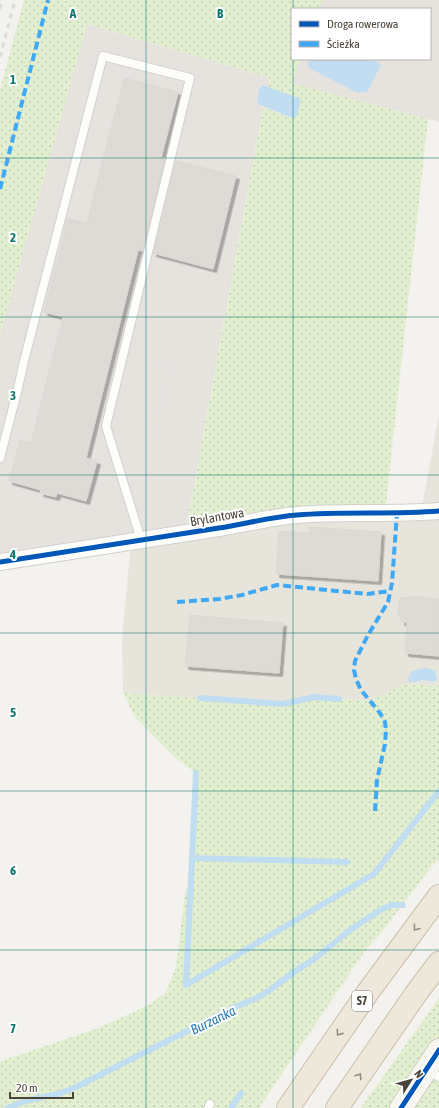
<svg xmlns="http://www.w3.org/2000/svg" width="439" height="1108" font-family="'Asap Condensed',sans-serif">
  <defs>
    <pattern id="grass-dots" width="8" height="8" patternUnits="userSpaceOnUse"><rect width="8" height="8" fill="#e1eecf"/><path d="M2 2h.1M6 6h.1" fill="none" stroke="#c3cdb2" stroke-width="1.8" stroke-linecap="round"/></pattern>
    <filter id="shadow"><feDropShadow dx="3.5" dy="3.5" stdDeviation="0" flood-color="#0004"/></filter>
  </defs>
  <rect width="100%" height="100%" fill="#f4f2ee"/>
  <path fill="#e7e4dc" d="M 439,415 L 439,686 L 403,684 L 371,701 L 315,697 L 283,704 L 123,693 L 122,639 L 131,542 L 229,527 L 421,512 Z"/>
  <path fill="#e6e2de" d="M 323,0 L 439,0 L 439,122 L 291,83 L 301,59 L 430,59 L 430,9 L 319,9 Z
    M 87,24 L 270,78 L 268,87 L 263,85 L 259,89 L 257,101 L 260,105 L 263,107 L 185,534 L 0,562 L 0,335 Z"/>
  <path fill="url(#grass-dots)" d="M 24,0 L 323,0 L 319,9 L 292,9 L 292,59 L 301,59 L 292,83 L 428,119 L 385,513 L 185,534 L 263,107 L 292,118 L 301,99 L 268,87 L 270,78 L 87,24 L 0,335 L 0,90 Z
    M 403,684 L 439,686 L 439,860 L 432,866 L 381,933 L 364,952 L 259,1108 L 0,1108 L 0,1062 L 4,1060 L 96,1029 L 149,1005 L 166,992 L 176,967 L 185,893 L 191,880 L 196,773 L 173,756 L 134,716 L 123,693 L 283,704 L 315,697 L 371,701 Z
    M 439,998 L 439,1108 L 361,1108 L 363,1105 Z"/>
  <path fill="#e6e3df" d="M 124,354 L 171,365 L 149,455 L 116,457 L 106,426 Z
    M 0,384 L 18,388 L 0,458 Z"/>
  <path fill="#c0ddf1" d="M 309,59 L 372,59 L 381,65 L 367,92 L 356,92 L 309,68 L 308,64 Z
    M 263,85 L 301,99 L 297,116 L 292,118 L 260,105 L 257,101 L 259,89 Z
    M 427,668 L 435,671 L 437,679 L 434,682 L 422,680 L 414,682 L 409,682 L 408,678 L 412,671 Z"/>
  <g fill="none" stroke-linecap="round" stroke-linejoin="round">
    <path stroke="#c0ddf1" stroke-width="6" d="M 200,698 L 283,704 L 315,697 L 339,699
      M 192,858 L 347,862
      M 186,985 L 374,874 L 439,791
      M 186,985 L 196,773
      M 8,1108 L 25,1101 L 61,1093 L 76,1087 L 235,1007 L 257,998 L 267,992 L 294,972 L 317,957 L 350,930 L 368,918 L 382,909 L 392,905 L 403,905
      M 231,1108 L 241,1093"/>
  </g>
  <path fill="#dedbd6" stroke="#dcd9d4" filter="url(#shadow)" d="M 124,78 L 178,92 L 161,158 L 165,158 L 143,251 L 138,250 L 86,458 L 97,461 L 86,501 L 57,493 L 56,497 L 40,493 L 41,490 L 9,481 L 20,440 L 31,443 L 63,317 L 44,312 L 68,218 L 87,223 Z
    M 176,161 L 236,176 L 213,269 L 153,253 Z
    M 310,527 L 381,532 L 378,581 L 276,574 L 279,531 L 309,533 Z
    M 409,596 L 439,599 L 439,656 L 405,653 L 407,622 L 401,622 L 402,616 L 398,616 L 400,597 L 409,598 Z
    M 190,615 L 283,623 L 279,673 L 185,666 Z"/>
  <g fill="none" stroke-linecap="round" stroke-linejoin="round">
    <defs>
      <path id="lane" d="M 0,458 L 18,388 L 24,361 L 103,56 L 190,78 L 106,426 L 141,540
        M 427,1070 L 439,1077
        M 208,1108 L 210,1104"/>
      <path id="street" d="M 0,562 C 73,551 146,540 219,528 C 245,524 270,517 297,515 C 344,511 392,515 439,511"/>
      <path id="secondary" d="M 401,1108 L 439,1050"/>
      <path id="highway" d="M 288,1108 L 368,992 L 439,896
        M 337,1108 L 415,995 L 439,963"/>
    </defs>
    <use href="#lane" stroke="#d2d0cb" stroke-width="10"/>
    <use href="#street" stroke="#d2d0cb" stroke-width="18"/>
    <use href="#secondary" stroke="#d3cfc5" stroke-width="24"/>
    <use href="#highway" stroke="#ccbfa9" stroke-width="24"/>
    <use href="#lane" stroke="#fdfdfc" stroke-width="8"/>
    <use href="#street" stroke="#fdfdfc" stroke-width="16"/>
    <use href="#secondary" stroke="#f7f6f1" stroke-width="22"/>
    <use href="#highway" stroke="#ede8db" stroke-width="22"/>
    <path stroke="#dbdbda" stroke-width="3" stroke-dasharray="5 5" stroke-linecap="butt" d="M 0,9 L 2,0
      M 0,57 L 15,0"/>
    <path stroke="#3fa9f5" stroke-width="4" stroke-dasharray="8 4" stroke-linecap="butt" d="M 0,189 L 48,0
      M 177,602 L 219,599 L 242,595 L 277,585 L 367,594 L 390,591
      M 375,811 L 377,780 L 385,744 L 386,730 L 385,722 L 380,713 L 361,690 L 356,679 L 354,670 L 355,661 L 368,635 L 388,602 L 392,583 L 397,513"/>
    <defs>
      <path id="cycleway" d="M 0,562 C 73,551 146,540 219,528 C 245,524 270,517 297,515 C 344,511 392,515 439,511
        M 401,1108 L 439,1050"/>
    </defs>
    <use href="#cycleway" stroke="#fff" stroke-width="8"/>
    <use href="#cycleway" stroke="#0057b8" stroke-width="5"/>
  </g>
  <defs><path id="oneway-chevron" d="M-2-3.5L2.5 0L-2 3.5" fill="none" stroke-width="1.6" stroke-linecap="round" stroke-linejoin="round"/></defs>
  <g stroke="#948e82">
    <use href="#oneway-chevron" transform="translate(416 928) rotate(127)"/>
    <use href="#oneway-chevron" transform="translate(339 1033) rotate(125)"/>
    <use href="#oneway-chevron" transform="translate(359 1076) rotate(-56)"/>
  </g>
  <path fill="none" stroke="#0f766e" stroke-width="1" stroke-opacity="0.55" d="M 146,0 L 146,1108M 293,0 L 293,9M 293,59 L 293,1108M 0,158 L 439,158M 0,317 L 439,317M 0,475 L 439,475M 0,633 L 439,633M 0,791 L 439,791M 0,950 L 439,950"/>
  <g text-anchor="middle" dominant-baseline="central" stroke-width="4" stroke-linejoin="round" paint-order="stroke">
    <rect fill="#fff" stroke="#817c74" stroke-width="1" x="352" y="991" width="20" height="20" rx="3"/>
    <g font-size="12" font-weight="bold" fill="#4b4439">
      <text x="362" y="1001">S7</text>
    </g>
    <g font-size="13" fill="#4b4439" stroke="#fff">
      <text transform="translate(217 517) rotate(-10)">Brylantowa</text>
    </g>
    <g font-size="14" font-style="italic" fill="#2e7ab2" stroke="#fff">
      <text transform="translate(213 1020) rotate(-26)">Burzanka</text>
    </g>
  </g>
  <g font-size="13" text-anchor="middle" font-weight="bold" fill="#0f766e" stroke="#fff" stroke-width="4" stroke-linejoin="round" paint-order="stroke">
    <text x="73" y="18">A</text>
    <text x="220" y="18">B</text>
    <text x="13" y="84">1</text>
    <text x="13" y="242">2</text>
    <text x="13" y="400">3</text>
    <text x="13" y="559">4</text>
    <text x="13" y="717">5</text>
    <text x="13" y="875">6</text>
    <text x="13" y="1033">7</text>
  </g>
  <rect x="291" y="8" width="140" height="52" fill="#ffffff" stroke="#b7b4b0"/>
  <rect x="299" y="21" width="20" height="6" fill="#0057b8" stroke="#b7b4b0"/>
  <text x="327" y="28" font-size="12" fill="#4b4439">Droga rowerowa</text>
  <rect x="299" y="41" width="20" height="6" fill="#3fa9f5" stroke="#b7b4b0"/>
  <text x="327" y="48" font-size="12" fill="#4b4439">Ścieżka</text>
  <g transform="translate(411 1080) rotate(53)" stroke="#ffffff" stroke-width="3" paint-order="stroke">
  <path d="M0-3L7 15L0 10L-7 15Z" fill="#4b4439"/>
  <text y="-6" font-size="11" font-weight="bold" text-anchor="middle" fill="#4b4439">N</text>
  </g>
  <path d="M10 1092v6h63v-6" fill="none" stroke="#4b4439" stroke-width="2"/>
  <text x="16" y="1092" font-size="12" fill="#4b4439" stroke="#ffffff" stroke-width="3" paint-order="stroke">20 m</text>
</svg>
